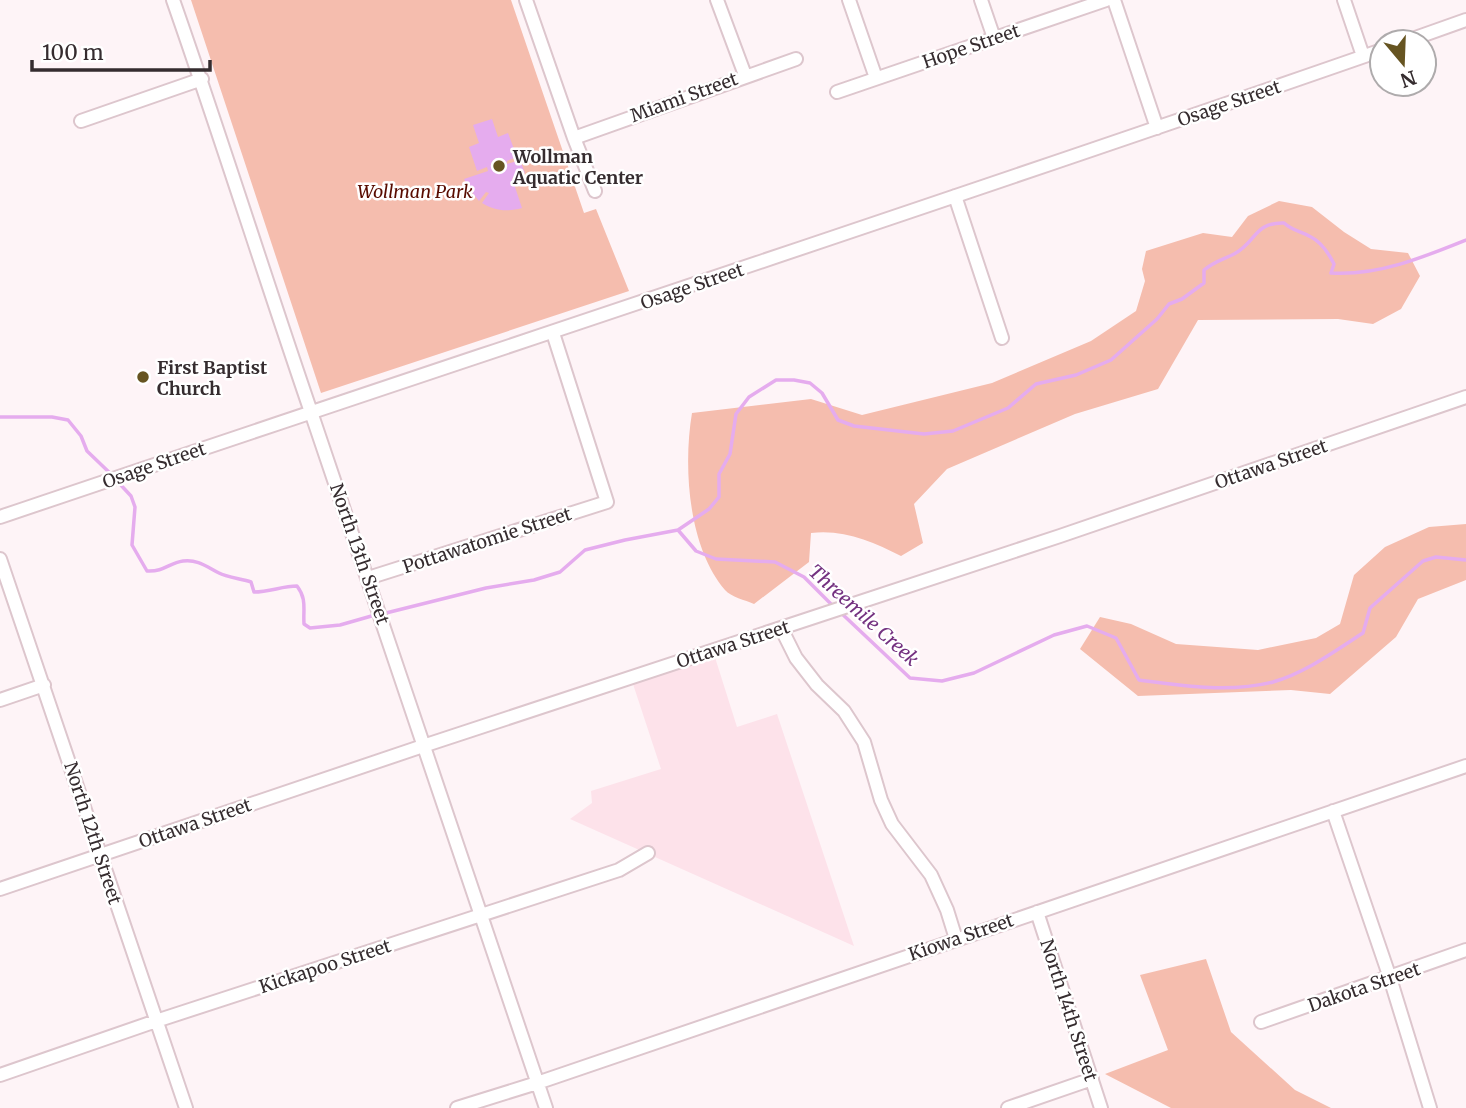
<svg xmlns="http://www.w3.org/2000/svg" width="1466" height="1108" font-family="Merriweather,serif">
  <rect width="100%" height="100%" fill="#fef4f7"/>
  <path fill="#fde2ea" d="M 713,651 L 737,727 L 777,714 L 854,946 L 570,819 L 592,803 L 591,791 L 661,769 L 631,678 Z"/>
  <path fill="#f5bdae" d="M 191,0 L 511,0 L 584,213 L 596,209 L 629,291 L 321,393 Z
    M 1279,201 L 1312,207 L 1344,232 L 1371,249 L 1408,253 L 1420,276 L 1401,309 L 1373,324 L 1338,319 L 1198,320 L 1158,389 L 1075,414 L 947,469 L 914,504 L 923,543 L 901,556 C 873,542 844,529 811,533 L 809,562 L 754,604 C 745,600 731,597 725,590 C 688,547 683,466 692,413 L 811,399 L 862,415 L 992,383 L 1091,341 L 1136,311 L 1145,281 L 1142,269 L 1146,251 L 1203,233 L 1232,237 L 1248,216 Z
    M 1466,524 L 1466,580 L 1418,599 L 1396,637 L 1330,694 L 1291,690 L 1138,696 L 1080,649 L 1100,617 L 1131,624 L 1176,644 L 1258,650 L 1316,638 L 1340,624 L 1354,575 L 1385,547 L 1429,527 Z
    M 1206,959 L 1231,1032 L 1295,1090 L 1331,1108 L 1171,1108 L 1105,1074 L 1168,1050 L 1140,975 Z"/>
  <path fill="#e5acee" d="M 492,119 L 498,137 L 508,133 L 517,157 L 507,161 L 507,164 L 520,160 L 525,173 L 516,176 L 517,179 L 512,178 L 522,208 C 507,212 495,211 482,203 L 489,193 L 486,192 L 479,201 L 470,190 L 464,179 L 488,171 L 487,167 L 477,171 L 469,147 L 479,143 L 473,125 Z"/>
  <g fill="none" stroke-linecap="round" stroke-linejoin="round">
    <path stroke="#e5acee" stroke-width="3.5" d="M 0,417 L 52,417 L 68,420 L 81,436 L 87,451 L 113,476
      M 118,482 L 131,496 L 135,507 L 132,545 L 147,571 C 164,572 169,563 183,561 C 198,559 207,567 219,573 C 226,577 242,579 251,582 L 254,592 C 270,592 282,586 297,586 C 307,599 303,609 304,624 L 310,628 L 340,625 L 375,615
      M 678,530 L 709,509 L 719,497 L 719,474 L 730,454 L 736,414 L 749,397 L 776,380 L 794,380 L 810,383 L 822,393 L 838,420 L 854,426 L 924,434 L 953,431 L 1008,408 L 1036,384 L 1076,375 L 1111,360 L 1157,319 L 1169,304 L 1182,299 L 1204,283 L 1204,270 C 1215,261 1222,260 1234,254 C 1256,243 1254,222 1284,223 C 1293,231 1300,231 1311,237 C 1321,242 1329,254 1334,264 L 1331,273 C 1378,276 1424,257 1466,240
      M 839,611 L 910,678 L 942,681 L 974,673 L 1054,635 L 1087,626 L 1116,638 L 1139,680 C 1184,686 1229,693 1273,682 C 1305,673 1335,651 1363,633 L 1370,608 L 1423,561 L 1436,557 L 1466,560
      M 382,614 L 486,588 L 534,580 L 560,572 L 585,550 L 625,540 L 678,530 L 696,551 L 716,559 L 775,562 L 804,577 L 833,606"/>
    <defs>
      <path id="minor" d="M 173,0 C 221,137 264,275 311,412 C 389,644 468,876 546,1108
        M 526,0 L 574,138 L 595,191
        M 717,0 L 745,75
        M 849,0 L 876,78
        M 981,0 L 994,38
        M 1114,0 L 1157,128
        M 1344,0 L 1363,56
        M 1404,42 L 1466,20
        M 837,92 L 1106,0
        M 81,121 L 202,79
        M 574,138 L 796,59
        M 955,196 L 1002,338
        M 0,517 C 461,361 923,210 1382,50
        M 0,559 L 186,1108
        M 368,578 L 607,502 L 553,333
        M 781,628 L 796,658 L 817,685 L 844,711 L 864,742 L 881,800 L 892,824 L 931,875 L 947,910 L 956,939
        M 0,700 L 44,685
        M 1333,811 L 1390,978 L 1430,1108
        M 0,889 L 423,746 L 1060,536 L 1466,397
        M 1037,912 L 1101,1108
        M 1261,1022 L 1466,950
        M 0,1075 L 156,1021 L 619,870 L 648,853
        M 457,1108 L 537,1083 L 1466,766
        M 1008,1108 L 1092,1079"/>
    </defs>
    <use href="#minor" stroke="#ddc6cd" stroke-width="16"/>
    <use href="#minor" stroke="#fff" stroke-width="12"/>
  </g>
  <g fill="#665421" stroke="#fff" stroke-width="2.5">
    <circle cx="499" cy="166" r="7"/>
    <circle cx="143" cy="377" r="7"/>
  </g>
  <g text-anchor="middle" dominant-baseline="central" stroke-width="5" stroke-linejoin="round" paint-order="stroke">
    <g font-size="18" fill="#352c2f" stroke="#fff">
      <text transform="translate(971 46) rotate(-19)">Hope Street</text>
      <text transform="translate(684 97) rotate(-20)">Miami Street</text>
      <text transform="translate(1229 103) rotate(-19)">Osage Street</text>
      <text transform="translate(692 286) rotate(-19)">Osage Street</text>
      <text transform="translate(1271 464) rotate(-19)">Ottawa Street</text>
      <text transform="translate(154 465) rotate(-19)">Osage Street</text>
      <text transform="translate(487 540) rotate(-18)">Pottawatomie Street</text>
      <text transform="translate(360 554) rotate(71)">North 13th Street</text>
      <text transform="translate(733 644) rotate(-18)">Ottawa Street</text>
      <text transform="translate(195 823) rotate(-19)">Ottawa Street</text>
      <text transform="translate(93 833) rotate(72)">North 12th Street</text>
      <text transform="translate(961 937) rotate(-19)">Kiowa Street</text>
      <text transform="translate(325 966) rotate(-18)">Kickapoo Street</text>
      <text transform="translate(1364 987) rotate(-19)">Dakota Street</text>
      <text transform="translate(1069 1010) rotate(72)">North 14th Street</text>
    </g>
    <g font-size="18" font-weight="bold" fill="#352c2f" stroke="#fff" text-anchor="start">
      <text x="513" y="156">Wollman<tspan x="513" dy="21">Aquatic Center</tspan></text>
      <text x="157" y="367">First Baptist<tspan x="157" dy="21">Church</tspan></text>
    </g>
    <g font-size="18" font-style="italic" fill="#590c00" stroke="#fff">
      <text x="415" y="191">Wollman Park</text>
    </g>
    <g font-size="19" font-style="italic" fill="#743280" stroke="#fff">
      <text transform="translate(864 615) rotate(42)">Threemile Creek</text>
    </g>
  </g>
  <g transform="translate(1403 63) rotate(161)"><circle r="33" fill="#ffffff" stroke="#aeabac" stroke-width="2"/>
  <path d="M0-5L12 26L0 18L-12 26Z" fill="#665421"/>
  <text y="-10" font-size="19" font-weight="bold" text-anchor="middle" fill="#352c2f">N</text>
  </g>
  <path d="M32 60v10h178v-10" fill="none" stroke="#352c2f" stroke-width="3.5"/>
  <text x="42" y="60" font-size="21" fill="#352c2f" stroke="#ffffff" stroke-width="5" paint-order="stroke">100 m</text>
</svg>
